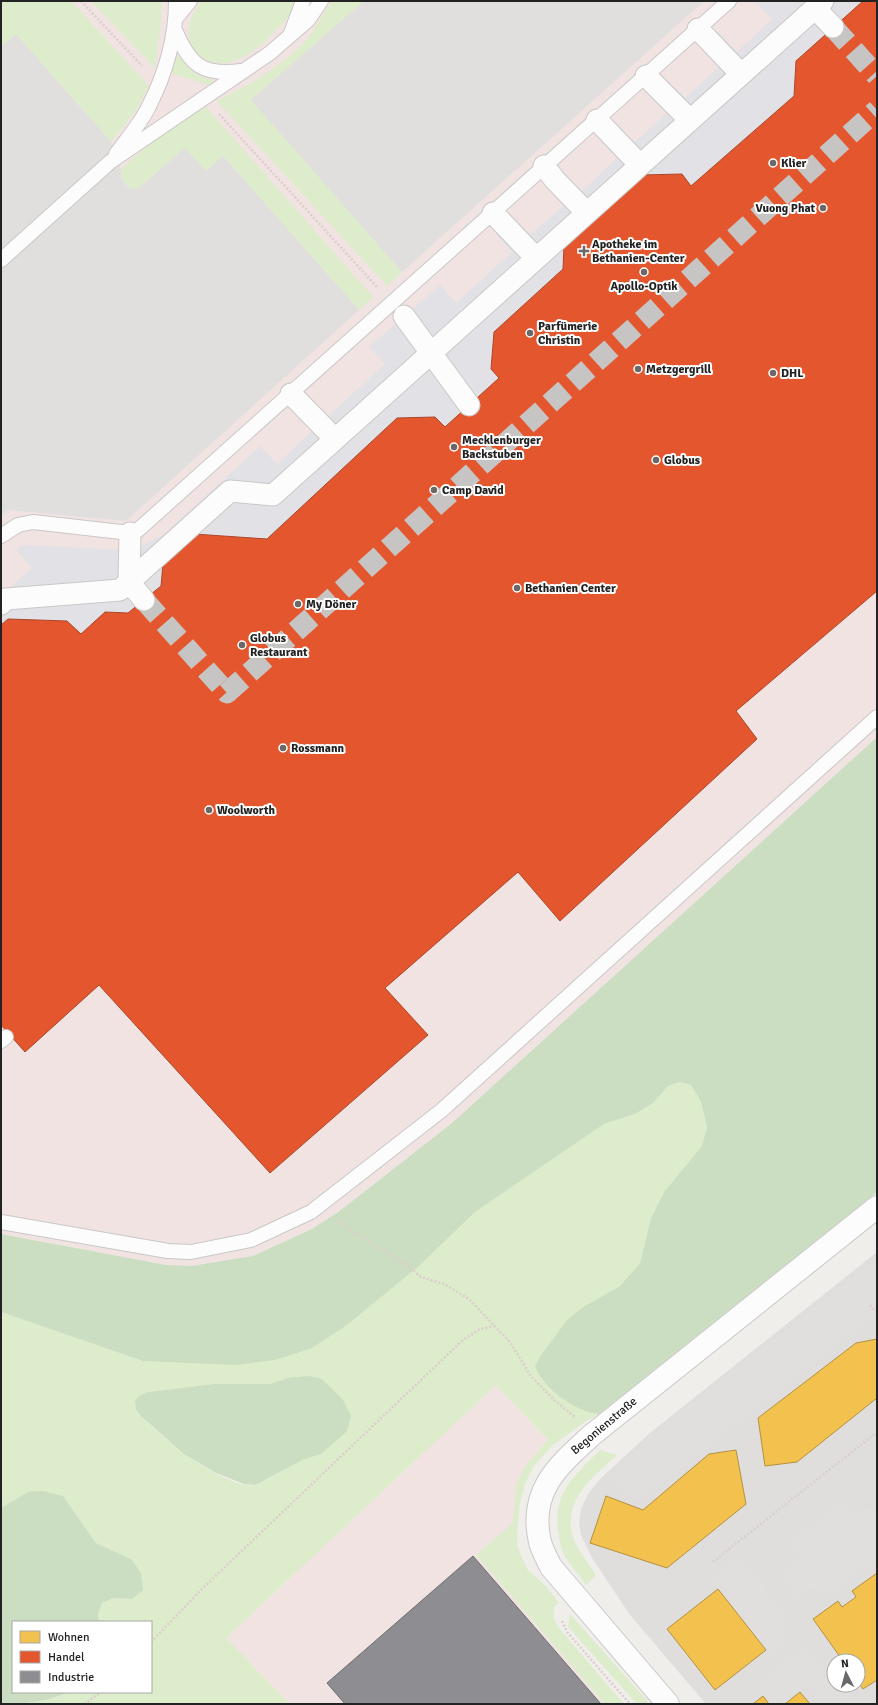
<svg xmlns="http://www.w3.org/2000/svg" width="878" height="1705" font-family="Signika,sans-serif">
  <rect width="100%" height="100%" fill="#f0eeeb"/>
  <path fill="#dfdedc" fill-rule="evenodd" d="M 877,1252 L 877,1704 L 706,1704 L 630,1615 L 592,1558 L 581,1535 L 579,1523 L 581,1509 L 588,1494 L 601,1478 L 650,1433 ZM 834,1661 L 858,1661 L 858,1685 L 834,1685 Z"/>
  <path fill="#f1e3e1" d="M 1,1 L 877,1 L 877,737 L 452,1123 L 341,1210 L 312,1229 L 253,1256 L 191,1266 L 166,1265 L 1,1234 Z
    M 496,1385 L 548,1440 L 526,1465 L 513,1523 L 476,1555 L 605,1704 L 170,1704 L 233,1646 L 226,1638 Z"/>
  <path fill="#ddeccb" fill-rule="evenodd" d="M 1,1 L 71,1 L 149,86 L 136,110 L 111,142 L 16,34 L 1,47 Z
    M 91,1 L 162,1 L 161,23 L 155,68 Z
    M 202,1 L 296,1 C 293,14 282,24 273,33 C 260,47 244,60 225,63 C 204,66 187,47 189,28 C 190,17 196,9 202,1 Z
    M 332,1 L 364,1 L 252,100 L 402,272 L 387,286 L 217,101 C 250,84 281,67 306,40 C 316,29 323,13 332,1 Z
    M 175,55 C 181,56 186,66 191,70 C 197,75 204,78 212,80 L 213,83 L 209,85 L 171,73 L 172,57 Z
    M 206,107 L 373,297 L 359,310 L 223,156 L 206,171 L 185,148 L 139,188 L 131,189 C 123,183 121,178 121,169 C 148,145 175,124 206,107 Z
    M 679,1082 L 691,1085 L 701,1102 L 707,1127 L 702,1146 L 664,1192 L 651,1218 L 640,1263 L 620,1286 L 583,1307 L 568,1319 L 582,1410 L 599,1414 L 586,1421 L 553,1445 L 533,1467 L 525,1484 L 520,1503 L 518,1522 L 517,1545 L 527,1569 L 546,1586 L 559,1603 L 554,1607 L 554,1618 L 559,1628 L 624,1704 L 605,1704 L 476,1555 L 513,1523 L 516,1485 L 526,1465 L 548,1440 L 496,1385 L 226,1638 L 290,1704 L 20,1704 L 57,1697 L 68,1692 L 151,1692 L 151,1622 L 99,1622 L 98,1614 L 102,1603 L 114,1598 L 132,1599 L 131,1559 L 96,1543 L 63,1496 L 29,1492 L 1,1508 L 1,1312 L 143,1361 L 312,1348 L 347,1325 L 419,1266 L 475,1212 L 604,1124 L 635,1114 L 653,1103 L 668,1086 ZM 288,1378 L 321,1454 C 315,1456 307,1457 301,1460 C 290,1465 265,1483 255,1485 C 223,1489 156,1434 136,1410 L 148,1392 L 214,1384 L 270,1384 Z
    M 600,1450 L 617,1455 C 593,1477 562,1500 573,1537 C 577,1549 589,1564 596,1575 L 586,1585 C 579,1575 570,1565 564,1555 C 561,1548 559,1539 558,1531 C 553,1492 575,1475 600,1450 Z
    M 570,1614 L 650,1704 L 637,1704 L 568,1627 Z"/>
  <path fill="#cbdec1" d="M 877,737 L 877,1192 L 599,1414 C 593,1413 586,1412 581,1409 C 563,1401 542,1385 535,1366 L 541,1355 L 568,1319 L 583,1307 L 620,1286 L 640,1263 L 651,1218 L 664,1192 L 702,1146 L 707,1127 L 701,1102 L 691,1085 L 679,1082 L 668,1086 L 653,1103 L 635,1114 L 604,1124 L 475,1212 L 419,1266 L 347,1325 L 312,1348 L 275,1360 L 236,1365 L 143,1361 L 1,1312 L 1,1234 L 166,1265 L 191,1266 L 253,1256 L 312,1229 L 341,1210 L 452,1123 Z
    M 309,1376 L 322,1379 L 343,1400 L 351,1416 L 347,1431 L 321,1454 L 302,1460 L 256,1485 L 244,1484 L 216,1473 L 184,1454 L 142,1417 L 136,1410 L 135,1401 L 139,1396 L 148,1392 L 214,1384 L 270,1384 L 288,1378 Z
    M 43,1491 L 63,1496 L 96,1543 L 131,1559 L 141,1573 L 143,1590 L 132,1599 L 114,1598 L 102,1603 L 98,1614 L 99,1622 L 13,1622 L 13,1692 L 68,1692 C 48,1702 23,1704 1,1704 L 1,1508 L 28,1492 Z"/>
  <path fill="#e0dfde" d="M 364,1 L 704,1 L 402,272 L 251,100 Z
    M 16,34 L 111,142 L 121,169 L 121,177 L 125,184 L 131,189 L 139,188 L 185,148 L 206,171 L 223,156 L 359,310 L 126,521 L 8,510 L 1,515 L 1,47 Z
    M 877,1259 L 877,1313 L 638,1502 L 608,1479 L 652,1435 Z
    M 846,1499 L 857,1516 L 877,1502 L 877,1560 L 822,1599 L 814,1587 L 797,1600 L 779,1575 L 799,1560 L 788,1543 Z
    M 739,1556 L 789,1620 L 780,1627 L 790,1640 L 771,1656 L 710,1579 Z
    M 805,1645 L 834,1682 L 834,1685 L 836,1685 L 848,1701 L 845,1704 L 823,1704 L 808,1685 L 785,1704 L 769,1704 L 754,1685 Z"/>
  <path fill="#e2e1e5" d="M 754,1 L 863,1 L 796,61 L 794,96 L 691,186 L 682,174 L 642,175 L 564,245 L 563,269 L 494,332 L 491,369 L 499,378 L 445,427 L 435,417 L 397,418 L 267,539 L 163,564 L 161,586 L 128,613 L 105,612 L 81,634 L 67,621 L 8,619 L 1,625 L 1,584 L 7,590 L 32,568 L 16,550 L 22,545 L 123,550 L 141,546 L 163,535 L 260,446 L 277,464 L 312,431 L 296,414 L 327,417 L 385,364 L 369,347 L 440,285 L 456,303 L 512,252 L 496,234 L 514,218 L 530,235 L 563,206 L 547,187 L 563,173 L 582,191 L 617,158 L 601,141 L 618,125 L 634,143 L 668,112 L 658,87 L 666,79 L 685,98 L 721,65 L 702,46 L 718,32 L 737,52 L 772,19 Z"/>
  <path fill="#f2c14e" stroke="#b49141" d="M 877,1339 L 877,1398 L 797,1462 L 765,1466 L 758,1418 L 856,1343 Z
    M 736,1450 L 746,1504 L 667,1568 L 590,1543 L 606,1496 L 643,1510 L 709,1454 Z
    M 877,1573 L 877,1680 L 863,1689 L 858,1682 L 858,1661 L 843,1661 L 813,1619 L 838,1601 L 842,1607 L 856,1597 L 852,1591 Z
    M 718,1589 L 766,1650 L 715,1690 L 667,1629 Z
    M 800,1692 L 810,1704 L 785,1704 Z
    M 763,1696 L 769,1704 L 753,1704 Z"/>
  <path fill="#e4572e" stroke="#aa472a" d="M 863,1 L 877,1 L 877,591 L 736,711 L 757,739 L 560,921 L 518,872 L 385,988 L 428,1035 L 270,1173 L 99,985 L 25,1052 L 1,1025 L 1,625 L 8,619 L 67,621 L 81,634 L 105,612 L 128,613 L 161,586 L 163,564 L 194,534 L 267,539 L 397,418 L 435,417 L 445,427 L 499,378 L 491,369 L 494,332 L 563,269 L 564,245 L 642,175 L 682,174 L 691,186 L 794,96 L 796,61 Z"/>
  <path fill="#8d8d92" stroke="#6d6d70" d="M 473,1556 L 601,1704 L 345,1704 L 327,1683 Z"/>
  <g fill="none" stroke-linecap="round" stroke-linejoin="round">
    <path stroke="#c7c5c3" stroke-width="21" stroke-dasharray="21 10" stroke-linecap="butt" d="M 833,27 L 877,76
      M 144,600 L 227,693 L 877,110"/>
    <defs>
      <path id="service" d="M 176,18 L 190,1
        M 175,30 C 190,65 202,76 241,71
        M 291,33 L 303,1
        M 116,154 C 127,139 140,124 148,108 C 165,75 176,38 176,1
        M 1,260 L 110,162 L 270,53 L 308,20 L 321,1
        M 1,536 L 18,525 L 33,522 L 130,533 L 138,530 L 729,1
        M 1,1041 L 6,1037
        M 1,1222 L 168,1251 L 191,1252 L 251,1240 L 311,1212 L 442,1110 L 877,717"/>
      <path id="pedestrian" d="M 815,8 L 833,27
        M 698,29 L 741,74
        M 646,76 L 690,120
        M 597,120 L 640,165
        M 544,166 L 555,180 L 586,212
        M 493,213 L 536,258
        M 404,316 L 469,405
        M 291,394 L 335,439
        M 130,533 L 129,582 L 144,600
        M 1,604 L 6,599 L 120,590 L 230,491 L 273,495 L 823,1"/>
      <path id="minor" d="M 668,1704 L 551,1567 C 547,1559 542,1550 540,1542 C 528,1490 559,1465 593,1434 L 877,1207"/>
    </defs>
    <use href="#service" stroke="#c9c8c7" stroke-width="16"/>
    <use href="#pedestrian" stroke="#c9c8c7" stroke-width="23"/>
    <use href="#minor" stroke="#c9c8c7" stroke-width="24"/>
    <path stroke="#dccecd" stroke-width="2.5" stroke-dasharray="2 2" stroke-linecap="butt" d="M 81,1 L 142,66
      M 219,114 L 377,287
      M 336,1221 L 408,1266 L 421,1277 L 444,1284 L 469,1299 L 510,1342 L 530,1375 L 555,1401 L 575,1417
      M 870,1305 L 877,1313
      M 713,1562 L 877,1432
      M 562,1621 L 567,1632 L 630,1704
      M 151,1642 L 203,1588 L 463,1340 L 480,1329 L 494,1326
      M 84,1704 L 101,1692"/>
    <use href="#service" stroke="#fdfcfc" stroke-width="14"/>
    <use href="#pedestrian" stroke="#fdfcfc" stroke-width="21"/>
    <use href="#minor" stroke="#fdfcfc" stroke-width="22"/>
  </g>
  <g fill="#6a6968" stroke="#fff" stroke-width="1.5">
    <circle cx="773" cy="163" r="4"/>
    <circle cx="823" cy="208" r="4"/>
    <path d="M582 245h4v4h4v4h-4v4h-4v-4h-4v-4h4z"/>
    <circle cx="644" cy="272" r="4"/>
    <circle cx="530" cy="333" r="4"/>
    <circle cx="638" cy="369" r="4"/>
    <circle cx="773" cy="373" r="4"/>
    <circle cx="454" cy="447" r="4"/>
    <circle cx="656" cy="460" r="4"/>
    <circle cx="434" cy="490" r="4"/>
    <circle cx="517" cy="588" r="4"/>
    <circle cx="298" cy="604" r="4"/>
    <circle cx="242" cy="645" r="4"/>
    <circle cx="283" cy="748" r="4"/>
    <circle cx="209" cy="810" r="4"/>
  </g>
  <g text-anchor="middle" dominant-baseline="central" stroke-width="4" stroke-linejoin="round" paint-order="stroke">
    <g font-size="12" font-weight="bold" fill="#222" stroke="#fff" text-anchor="start">
      <text x="781" y="163">Klier</text>
      <text x="815" y="208" text-anchor="end">Vuong Phat</text>
      <text x="592" y="244">Apotheke im<tspan x="592" dy="14">Bethanien-Center</tspan></text>
      <text x="644" y="286" text-anchor="middle">Apollo-Optik</text>
      <text x="538" y="326">Parfümerie<tspan x="538" dy="14">Christin</tspan></text>
      <text x="646" y="369">Metzgergrill</text>
      <text x="781" y="373">DHL</text>
      <text x="462" y="440">Mecklenburger<tspan x="462" dy="14">Backstuben</tspan></text>
      <text x="664" y="460">Globus</text>
      <text x="442" y="490">Camp David</text>
      <text x="525" y="588">Bethanien Center</text>
      <text x="306" y="604">My Döner</text>
      <text x="250" y="638">Globus<tspan x="250" dy="14">Restaurant</tspan></text>
      <text x="291" y="748">Rossmann</text>
      <text x="217" y="810">Woolworth</text>
    </g>
    <g font-size="12" fill="#222" stroke="#fff">
      <text transform="translate(604 1426) rotate(-40)">Begonienstraße</text>
    </g>
  </g>
  <rect width="878" height="1705" fill="none" stroke="#222222" stroke-width="4"/>
  <rect x="12" y="1621" width="140" height="72" fill="#ffffff" stroke="#a7a7a7"/>
  <rect x="20" y="1631" width="20" height="12" fill="#f2c14e" stroke="#a7a7a7"/>
  <text x="48" y="1641" font-size="12" fill="#222222">Wohnen</text>
  <rect x="20" y="1651" width="20" height="12" fill="#e4572e" stroke="#a7a7a7"/>
  <text x="48" y="1661" font-size="12" fill="#222222">Handel</text>
  <rect x="20" y="1671" width="20" height="12" fill="#8d8d92" stroke="#a7a7a7"/>
  <text x="48" y="1681" font-size="12" fill="#222222">Industrie</text>
  <g transform="translate(846 1673) rotate(354)"><circle r="19" fill="#ffffff" stroke="#a7a7a7"/>
  <path d="M0-3L7 15L0 10L-7 15Z" fill="#6a6968"/>
  <text y="-6" font-size="11" font-weight="bold" text-anchor="middle" fill="#222222">N</text>
  </g>
</svg>
